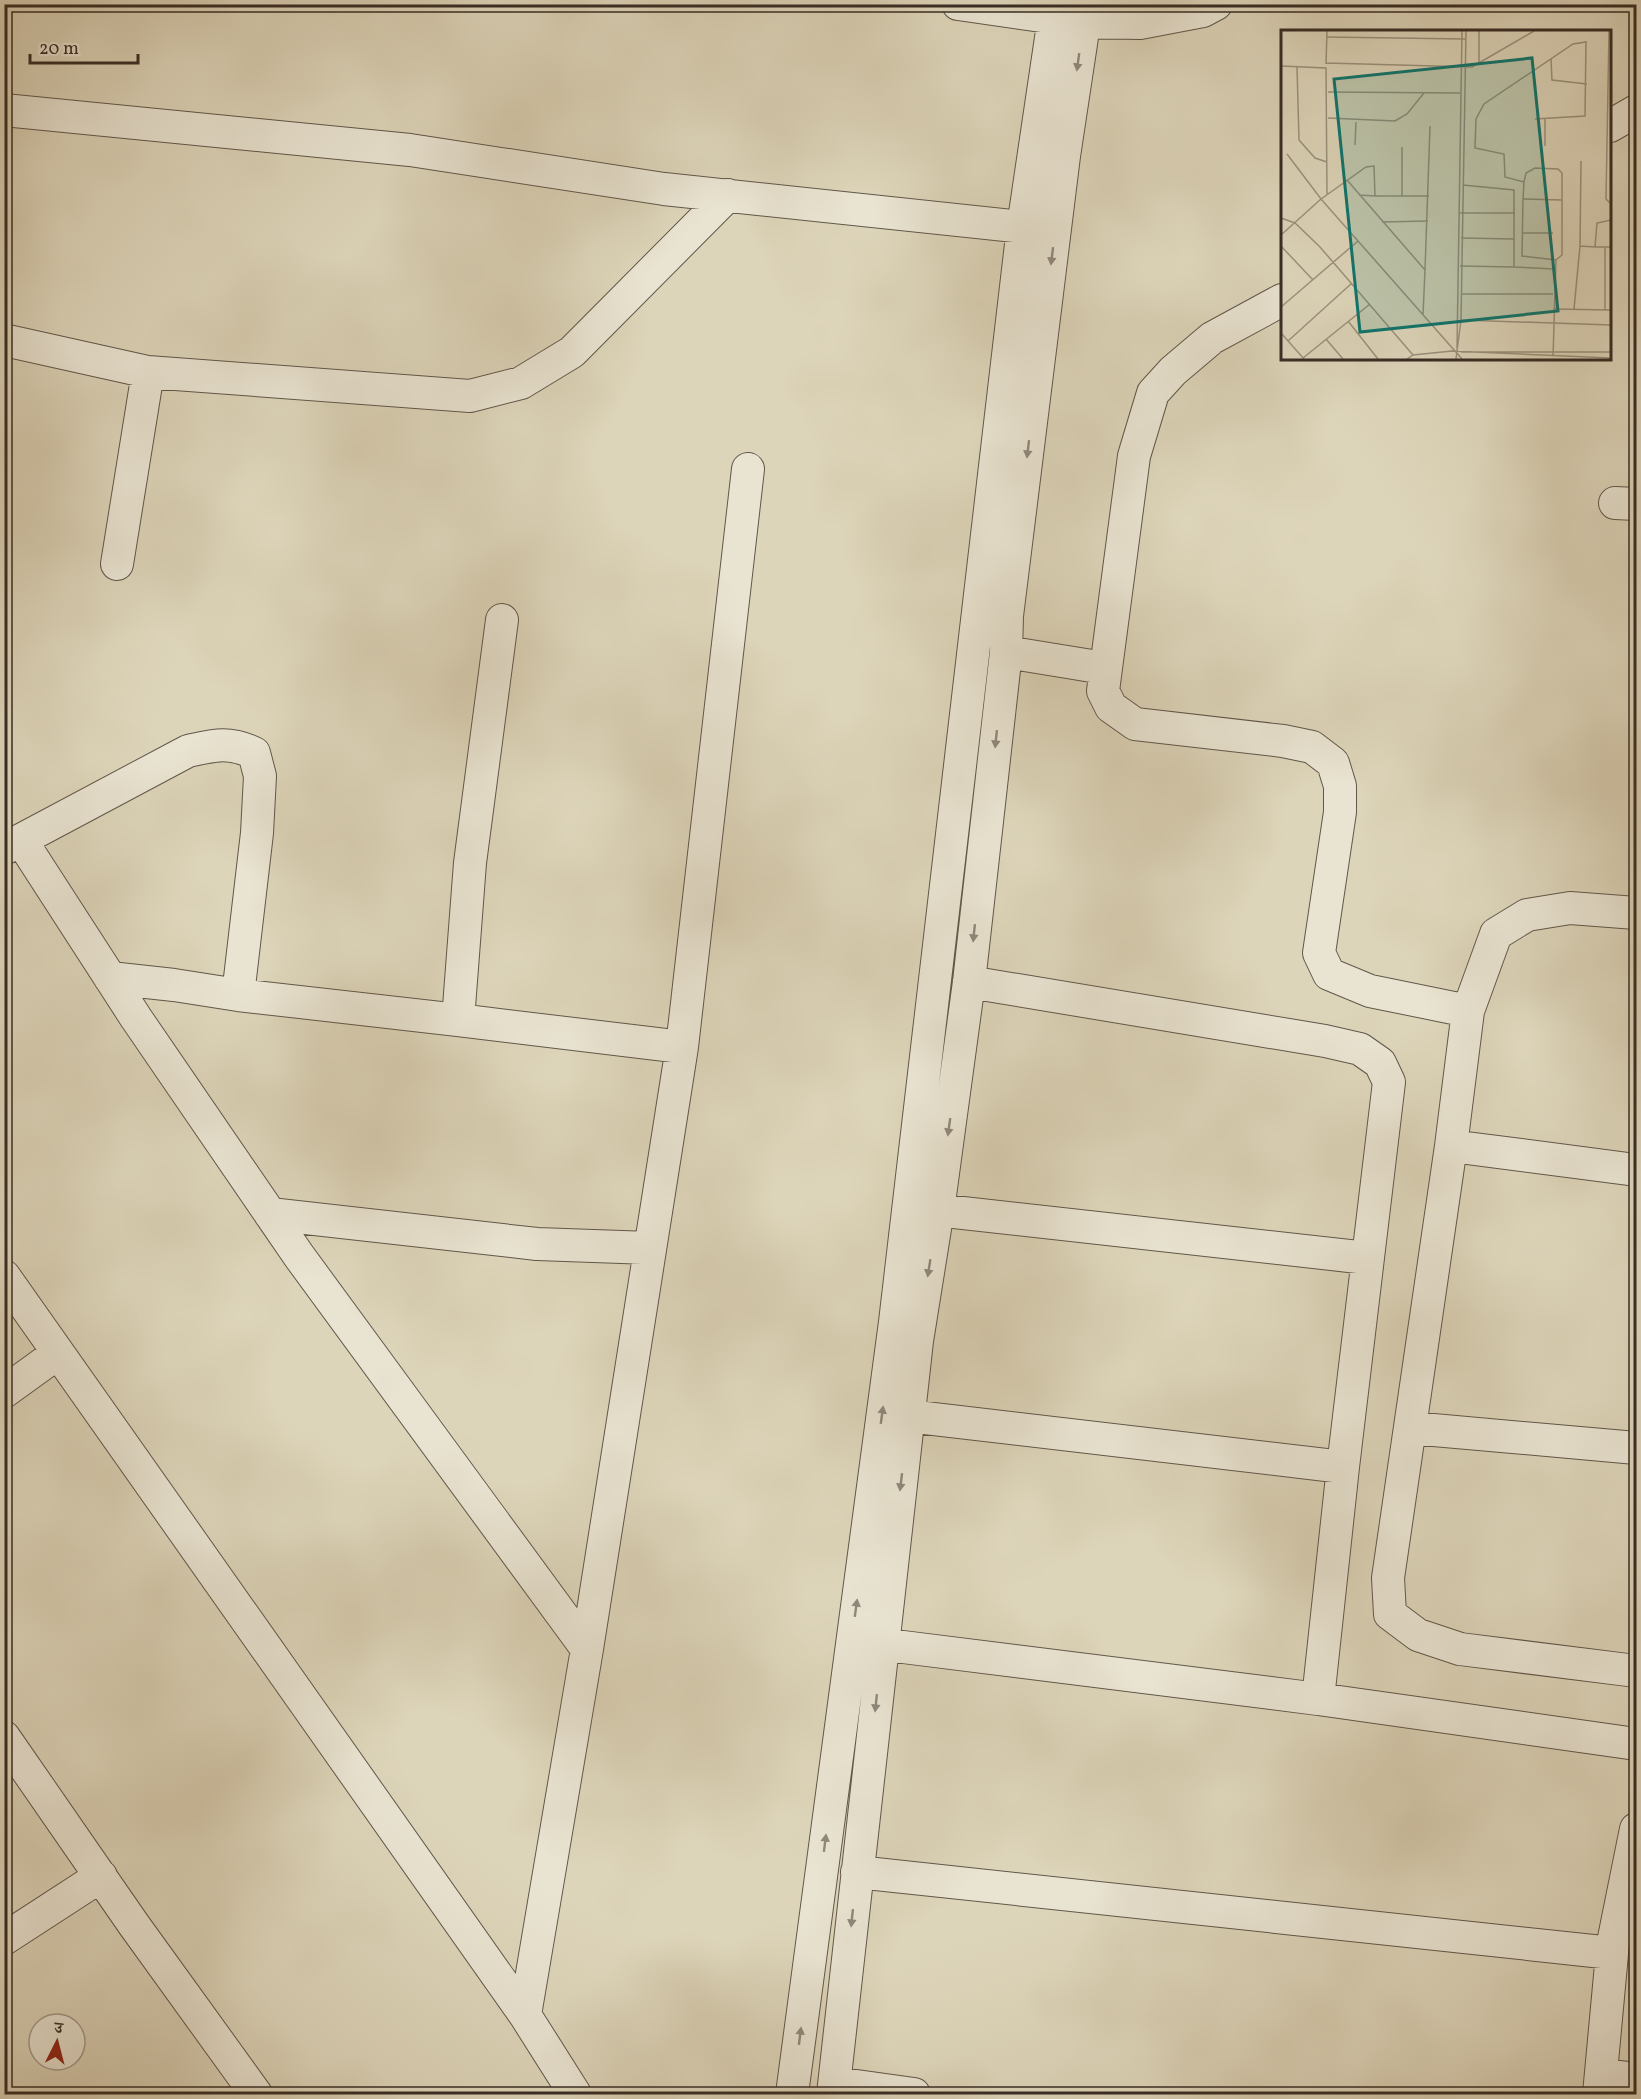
<svg xmlns="http://www.w3.org/2000/svg" width="1641" height="2099" font-family="Vollkorn,'Noto Serif Devanagari',serif">
  <rect width="100%" height="100%" fill="#ddd5ba"/>
  <filter id="stains"><feTurbulence type="fractalNoise" baseFrequency=".00333" numOctaves="4"/><feColorMatrix values="0 0 0 0 .2 0 0 0 0 .09 0 0 0 0 .02 0 0 0 .5 -.17"/></filter>
  <radialGradient id="worn" r=".72"><stop offset=".6" stop-color="#630" stop-opacity="0"/><stop offset="1" stop-color="#630" stop-opacity=".3"/></radialGradient>
  <g fill="none" stroke-linecap="round" stroke-linejoin="round">
    <defs>
      <path id="minor" d="M 958,4 L 1084,22 L 1140,23 L 1203,11 L 1216,4
        M 4,110 L 410,150 L 664,189 L 1023,227
        M 1610,126 L 1636,111
        M 1282,300 L 1212,338 L 1173,371 L 1153,393 L 1134,456 L 1103,691 L 1111,707 L 1135,724 L 1283,741 L 1312,747 L 1333,763 L 1340,786 L 1340,812 L 1319,953 L 1329,974 L 1370,991 L 1468,1011 L 1451,1146 L 1636,1170
        M 4,340 L 148,372 L 470,396 L 521,383 L 572,352 L 728,195
        M 1615,503 L 1636,504
        M 117,564 L 148,372
        M 502,620 L 470,863 L 458,1020 L 682,1047
        M 1006,652 L 1104,668
        M 21,840 L 136,1018 L 299,1256 L 587,1649 L 525,2015
        M 4,849 L 188,751 C 215,745 229,741 254,753 L 260,776 L 257,833 L 238,995 L 174,985 L 110,978
        M 969,982 L 1325,1041 L 1360,1049 L 1380,1063 L 1389,1082 L 1343,1467 L 1318,1699 L 1636,1744
        M 238,995 L 458,1020
        M 1468,1011 L 1496,934 L 1527,915 L 1570,908 L 1636,913
        M 1451,1146 L 1388,1578 L 1390,1614 L 1418,1635 L 1460,1649 L 1636,1671
        M 918,1208 L 1367,1258
        M 270,1214 L 537,1244 L 650,1248
        M 4,1276 L 525,2015 L 575,2094
        M 4,1392 L 58,1353
        M 908,1416 L 1343,1467
        M 1411,1428 L 1636,1448
        M 863,1642 L 1318,1699
        M 587,1649 L 682,1047 L 748,469
        M 4,1737 L 134,1925 L 256,2094
        M 857,1872 L 1612,1953
        M 4,1939 L 101,1876
        M 1601,2075 L 1636,2079
        M 835,2083 L 914,2094
        M 792,2094 L 895,1322 L 1023,227 L 1056,4
        M 833,2094 L 917,1341 L 938,1210 L 969,982 L 1006,652 L 1007,616 L 1064,156 L 1087,4
        M 1599,2094 L 1613,1943 L 1636,1829"/>
    </defs>
    <use href="#minor" stroke="#61574a" stroke-width="34"/>
    <use href="#minor" stroke="#e9e4d2" stroke-width="32"/>
  </g>
  <defs><path id="oneway-solid" d="M-6-.8H1V-3.2L6.5 0L1 3.2V.8H-6Z" transform="scale(1.5)"/></defs>
  <g fill="#90887c">
    <use href="#oneway-solid" transform="translate(1078 62) rotate(98)"/>
    <use href="#oneway-solid" transform="translate(1052 256) rotate(97)"/>
    <use href="#oneway-solid" transform="translate(1028 449) rotate(97)"/>
    <use href="#oneway-solid" transform="translate(996 739) rotate(96)"/>
    <use href="#oneway-solid" transform="translate(974 933) rotate(96)"/>
    <use href="#oneway-solid" transform="translate(949 1127) rotate(98)"/>
    <use href="#oneway-solid" transform="translate(929 1268) rotate(99)"/>
    <use href="#oneway-solid" transform="translate(882 1415) rotate(-82)"/>
    <use href="#oneway-solid" transform="translate(901 1482) rotate(97)"/>
    <use href="#oneway-solid" transform="translate(856 1608) rotate(-82)"/>
    <use href="#oneway-solid" transform="translate(876 1703) rotate(96)"/>
    <use href="#oneway-solid" transform="translate(825 1843) rotate(-83)"/>
    <use href="#oneway-solid" transform="translate(852 1918) rotate(96)"/>
    <use href="#oneway-solid" transform="translate(800 2036) rotate(-83)"/>
  </g>
  <g transform="translate(1281 30)">
    <rect width="330" height="330" fill="#ddd5ba"/>
    <path fill="none" stroke="#9b927e" stroke-width="1.5" d="M 328,1 L 325,169 L 330,174M 45,7 L 184,9M 270,29 L 271,50 L 306,54M 45,33 L 191,37 L 253,1M 45,34 L 46,1M 198,35 L 198,1M 0,36 L 45,38 L 46,164M 16,37 L 18,110 L 34,128 L 46,132M 47,62 L 179,63M 47,88 L 114,91 L 126,84 L 143,63M 254,89 L 304,86 L 305,12 L 292,14 L 203,74 L 195,89 L 194,118 L 223,124 L 224,147 L 243,152 L 242,169 L 281,170M 74,115 L 75,92M 264,116 L 264,89M 121,117 L 121,166 L 148,166M 6,124 L 40,169 L 85,137 L 93,136 L 94,166 L 78,165M 66,150 L 144,240 L 142,285M 243,152 L 245,143 L 254,138 L 277,139 L 281,143 L 281,225 L 275,230M 182,155 L 233,160 L 233,237 L 274,239M 94,166 L 121,166M 242,169 L 241,226 L 275,230 L 272,327M 179,183 L 234,183M 0,188 L 14,193 L 39,217 L 132,325M 330,190 L 316,193 L 314,217 L 330,217M 101,192 L 147,191M 241,203 L 272,203M 0,205 L 40,169 L 181,329M 180,208 L 233,209M 0,216 L 32,250M 299,216 L 300,131M 324,217 L 324,280M 179,236 L 233,237M 144,240 L 149,96M 180,264 L 272,264M 0,277 L 77,211M 272,279 L 330,280M 293,279 L 299,216 L 314,217M 180,290 L 330,295M 67,291 L 97,329M 0,303 L 23,329M 45,309 L 62,329M 7,311 L 71,253M 176,318 L 181,1M 180,322 L 330,322M 22,328 L 89,274M 126,329 L 132,325 L 171,321 L 330,328M 175,329 L 180,290 L 185,1"/>
    <path fill="#0f766e" fill-opacity="0.15" stroke="#0f766e" stroke-width="3" d="M 251,28 L 277,281 L 79,302 L 53,49 Z"/>
    <rect width="330" height="330" fill="none" stroke="#382d25" stroke-width="3"/>
  </g>
  <rect width="1641" height="2099" fill="none" stroke="#ddd5ba" stroke-width="24"/>
  <rect x="6" y="6" width="1629" height="2087" fill="none" stroke="#382d25" stroke-width="3"/>
  <rect x="12" y="12" width="1617" height="2075" fill="none" stroke="#382d25" stroke-width="1.5"/>
  <g transform="translate(57 2042) rotate(6)"><circle r="28" fill="#e9e4d2" stroke="#a29b8d" stroke-width="1.5"/>
  <path d="M0-4.5L10 22L0 15L-10 22Z" fill="#8f2418"/>
  <text y="-9" font-size="16" font-weight="bold" text-anchor="middle" fill="#382d25">उ</text>
  </g>
  <path d="M30 54v9h108v-9" fill="none" stroke="#382d25" stroke-width="3"/>
  <text x="39" y="54" font-size="18" fill="#382d25" stroke="#e9e4d2" stroke-width="4.5" paint-order="stroke">20 m</text>
  <rect width="100%" height="100%" filter="url(#stains)"/>
  <rect width="100%" height="100%" fill="url(#worn)"/>
</svg>
